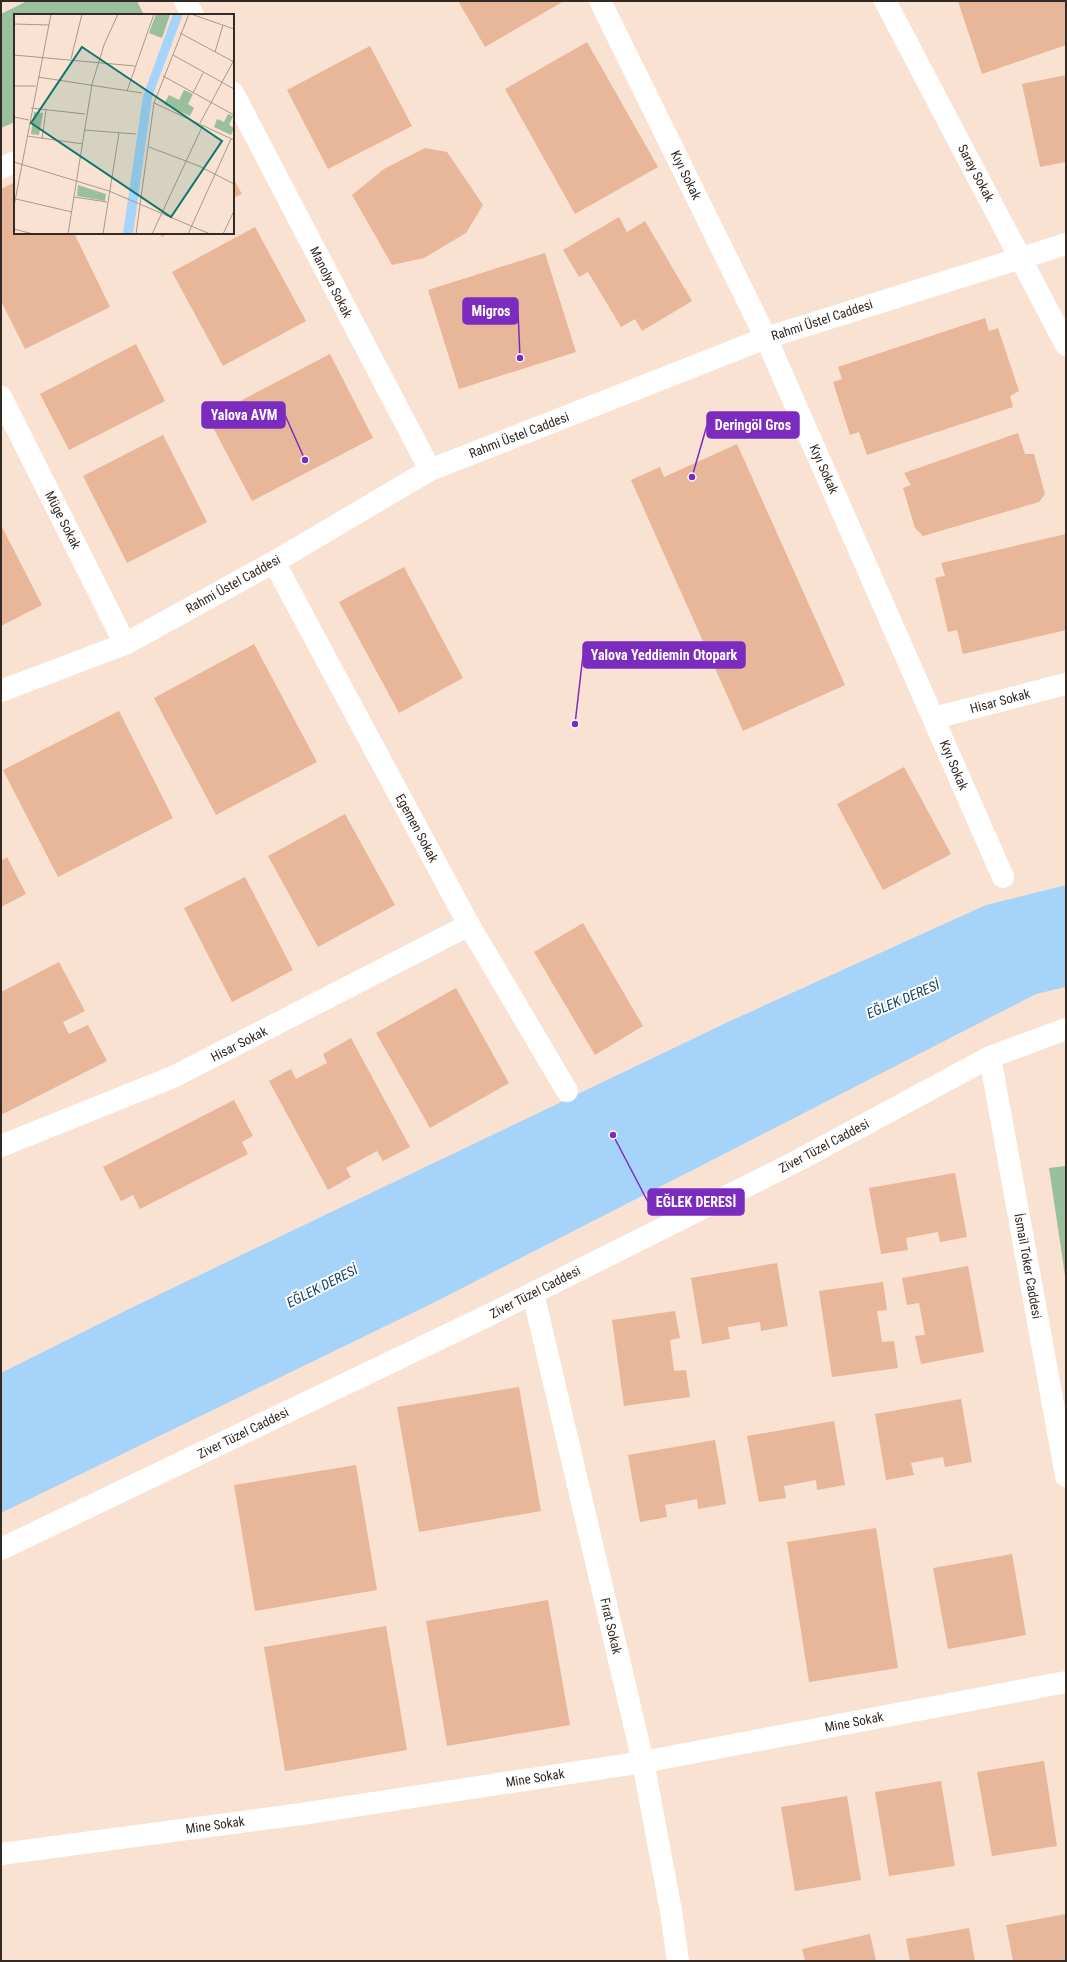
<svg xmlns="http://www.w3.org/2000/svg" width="1067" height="1962" font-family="'Roboto Condensed',sans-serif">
  <rect width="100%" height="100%" fill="#f9e2d1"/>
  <path fill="#9abf9d" d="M 27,1 L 137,1 L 144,15 L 15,15 L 15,122 L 1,128 L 1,14 Z
    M 1066,1166 L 1066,1282 L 1049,1168 Z"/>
  <path fill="#a6d3f9" d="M 1066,885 L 1066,987 L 1036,994 L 433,1303 L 1,1513 L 1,1373 L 131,1308 L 728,1022 L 986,905 Z"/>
  <path fill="#e8b699" d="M 458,1 L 564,1 L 485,47 Z
    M 958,1 L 1066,1 L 1066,45 L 982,74 Z
    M 587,42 L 658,167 L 575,214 L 505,89 Z
    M 370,46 L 412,126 L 328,169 L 287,90 Z
    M 1066,75 L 1066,162 L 1040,167 L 1022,84 Z
    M 425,148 L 447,152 L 483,205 L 466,233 L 424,258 L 392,265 L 352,195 L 384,169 Z
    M 233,178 L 242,194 L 233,198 Z
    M 15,182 L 15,233 L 74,233 L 110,307 L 25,349 L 1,301 L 1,189 Z
    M 619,217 L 627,232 L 645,221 L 692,301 L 642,331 L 635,319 L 621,327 L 588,272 L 579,277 L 563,250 Z
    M 255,227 L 306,321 L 223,366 L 172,272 Z
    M 159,233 L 169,233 L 162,237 Z
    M 545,253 L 576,352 L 459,389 L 428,290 Z
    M 985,318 L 989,331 L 998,328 L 1019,391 L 1010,396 L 1013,407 L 867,455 L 859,432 L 850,435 L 833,382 L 842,379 L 838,367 Z
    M 136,344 L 165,401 L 69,450 L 40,394 Z
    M 330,354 L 373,438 L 252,501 L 208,418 Z
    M 1018,433 L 1025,454 L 1034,454 L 1045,494 L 1039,502 L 923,536 L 915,528 L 903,488 L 911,485 L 904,473 Z
    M 163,435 L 207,522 L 127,563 L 83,476 Z
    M 737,444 L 845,685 L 743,731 L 631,480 L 660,467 L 664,477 Z
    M 1,525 L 42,605 L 1,626 Z
    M 1066,534 L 1066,630 L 963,654 L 957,630 L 948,632 L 935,578 L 945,576 L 941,563 Z
    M 404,567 L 463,678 L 399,713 L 339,602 Z
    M 254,644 L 317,762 L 216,815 L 154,698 Z
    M 119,711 L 173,818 L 58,877 L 3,770 Z
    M 904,767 L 951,854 L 883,890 L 837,804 Z
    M 345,814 L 395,905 L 318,947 L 268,856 Z
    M 7,857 L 26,894 L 1,907 L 1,861 Z
    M 245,877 L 293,970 L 232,1002 L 184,908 Z
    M 583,923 L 643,1026 L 595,1055 L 534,952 Z
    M 59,962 L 85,1011 L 63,1022 L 69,1034 L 88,1025 L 107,1061 L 1,1115 L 1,992 Z
    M 456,988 L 509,1083 L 430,1128 L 376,1033 Z
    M 351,1038 L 410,1147 L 383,1161 L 377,1151 L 346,1168 L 351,1177 L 328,1190 L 269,1081 L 291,1069 L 296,1079 L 327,1063 L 323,1054 Z
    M 234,1100 L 253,1136 L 242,1142 L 248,1154 L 140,1209 L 133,1195 L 121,1201 L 103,1167 Z
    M 955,1173 L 967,1237 L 940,1242 L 938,1232 L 906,1238 L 908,1250 L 881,1254 L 869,1188 Z
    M 777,1263 L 788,1326 L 761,1331 L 760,1322 L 728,1327 L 730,1339 L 702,1344 L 691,1278 Z
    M 968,1266 L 984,1352 L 921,1364 L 915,1336 L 925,1335 L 919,1303 L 907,1305 L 902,1278 Z
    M 883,1282 L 887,1310 L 877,1311 L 882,1342 L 894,1341 L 898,1368 L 832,1377 L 819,1291 Z
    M 675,1311 L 680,1338 L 670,1340 L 674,1371 L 686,1370 L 690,1397 L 624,1406 L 612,1320 Z
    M 519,1387 L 541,1511 L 419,1532 L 397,1407 Z
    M 961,1399 L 972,1462 L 945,1467 L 943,1457 L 911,1463 L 914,1475 L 886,1480 L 875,1414 Z
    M 834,1421 L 845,1485 L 817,1490 L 816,1480 L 784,1486 L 786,1498 L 759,1502 L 747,1436 Z
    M 715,1440 L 726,1504 L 698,1509 L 697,1499 L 665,1505 L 667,1517 L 640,1522 L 628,1455 Z
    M 356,1465 L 377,1590 L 255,1611 L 234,1485 Z
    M 876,1528 L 898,1668 L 809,1682 L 787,1542 Z
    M 1012,1554 L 1026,1635 L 948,1649 L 933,1568 Z
    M 548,1600 L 570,1725 L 447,1746 L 426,1621 Z
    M 386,1626 L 407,1750 L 285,1771 L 264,1647 Z
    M 1044,1761 L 1057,1846 L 992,1856 L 977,1772 Z
    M 941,1781 L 955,1866 L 889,1876 L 875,1792 Z
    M 847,1796 L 861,1880 L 795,1891 L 781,1807 Z
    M 1066,1914 L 1066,1961 L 1013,1961 L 1006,1925 Z
    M 969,1928 L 975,1961 L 910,1961 L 906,1939 Z
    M 870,1934 L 876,1961 L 805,1961 L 802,1949 Z"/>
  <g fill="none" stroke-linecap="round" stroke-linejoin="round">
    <path stroke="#fff" stroke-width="22" d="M 185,1 L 193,15
      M 600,1 L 766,338 L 1003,877
      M 885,1 L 1066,345
      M 233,93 L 430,470
      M 1,168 L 15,162
      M 1,397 L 125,644
      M 274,562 L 469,925 L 567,1091
      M 1,691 L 125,644 L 274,562 L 430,470 L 766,338 L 1066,244
      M 934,718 L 1066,684
      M 990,1057 L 1066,1476
      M 1,1146 L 173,1077 L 469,925
      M 533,1293 L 643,1762 L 671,1911 L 678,1961
      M 1,1549 L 485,1317 L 797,1161 L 990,1057 L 1066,1029
      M 1,1854 L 301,1814 L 643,1762 L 1066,1682"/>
  </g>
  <g text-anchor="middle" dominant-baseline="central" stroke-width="4" stroke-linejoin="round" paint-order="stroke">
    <g font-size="13" fill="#332a24" stroke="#fff">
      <text transform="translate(976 173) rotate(62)">Saray Sokak</text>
      <text transform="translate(686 175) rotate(64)">Kıyı Sokak</text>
      <text transform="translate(331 282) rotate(63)">Manolya Sokak</text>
      <text transform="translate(822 320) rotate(-18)">Rahmi Üstel Caddesi</text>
      <text transform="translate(519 435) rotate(-21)">Rahmi Üstel Caddesi</text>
      <text transform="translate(824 469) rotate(66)">Kıyı Sokak</text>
      <text transform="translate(63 520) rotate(63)">Müge Sokak</text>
      <text transform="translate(233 584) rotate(-29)">Rahmi Üstel Caddesi</text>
      <text transform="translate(1000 701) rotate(-15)">Hisar Sokak</text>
      <text transform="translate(954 765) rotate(67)">Kıyı Sokak</text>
      <text transform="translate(417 828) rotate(62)">Egemen Sokak</text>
      <text transform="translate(239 1044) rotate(-27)">Hisar Sokak</text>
      <text transform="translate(824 1146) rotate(-28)">Ziver Tüzel Caddesi</text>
      <text transform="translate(1028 1266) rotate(80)">İsmail Toker Caddesi</text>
      <text transform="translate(535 1292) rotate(-27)">Ziver Tüzel Caddesi</text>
      <text transform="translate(243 1433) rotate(-26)">Ziver Tüzel Caddesi</text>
      <text transform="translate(611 1626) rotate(77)">Fırat Sokak</text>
      <text transform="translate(854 1722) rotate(-11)">Mine Sokak</text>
      <text transform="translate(535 1778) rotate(-9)">Mine Sokak</text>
      <text transform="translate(215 1825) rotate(-8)">Mine Sokak</text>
    </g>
    <g font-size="14" font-style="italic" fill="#114468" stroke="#fff">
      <text transform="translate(903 999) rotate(-23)">EĞLEK DERESİ</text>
      <text transform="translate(322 1286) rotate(-27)">EĞLEK DERESİ</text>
    </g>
  </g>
  <g transform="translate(14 14)">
    <rect width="220" height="220" fill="#f9e2d1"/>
    <path d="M 142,0 L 156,1 L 148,24 L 135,19 ZM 170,76 L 179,80 L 174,90 L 180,94 L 176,102 L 150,90 L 155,81 L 165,86 ZM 20,98 L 29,99 L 25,121 L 17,120 ZM 214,100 L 219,102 L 215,111 L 220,114 L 217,121 L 200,113 L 203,105 L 210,108 ZM 64,171 L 92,180 L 91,187 L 63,182 Z" fill="#9abf9d"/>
    <path d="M 159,0 L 169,0 L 138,83 L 119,220 L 109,220 L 129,82 Z" fill="#a6d3f9"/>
    <path fill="none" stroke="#aa988c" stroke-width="1" d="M 177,0 L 220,15M 0,10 L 35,11M 166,19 L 220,48M 201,38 L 209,11M 0,41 L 121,52M 159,41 L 220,75M 57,45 L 68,0M 149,62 L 220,101M 24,63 L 128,79M 0,72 L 22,72M 113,77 L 140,0M 179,79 L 189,59M 140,89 L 220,126M 17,94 L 71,100M 0,103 L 15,106M 186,109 L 220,46M 70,116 L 122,120M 13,122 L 69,130M 28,125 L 32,96M 135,133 L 185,152 L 220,170M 0,148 L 95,177 L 196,220M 60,183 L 93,188M 2,185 L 58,198M 0,192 L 37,0M 0,215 L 19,220M 54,220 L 78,70 L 90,31 L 104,0M 89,220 L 105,119M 122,220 L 140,89 L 175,0M 138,220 L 189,111M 174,220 L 217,125M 209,220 L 220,197"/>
    <path fill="#0f766e" fill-opacity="0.15" stroke="#0f766e" stroke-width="2" d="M 68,33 L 208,127 L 157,203 L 17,109 Z"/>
    <rect width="220" height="220" fill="none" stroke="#332a24" stroke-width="2"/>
  </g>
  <path fill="none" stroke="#7b2cbf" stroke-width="1.5" d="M520 358L518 311M305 460L285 415M692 477L707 425M575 724L583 655M613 1135L648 1202"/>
  <g fill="#7b2cbf" stroke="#fff" stroke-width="1.5">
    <circle cx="520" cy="358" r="4"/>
    <circle cx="305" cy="460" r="4"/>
    <circle cx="692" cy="477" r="4"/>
    <circle cx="575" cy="724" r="4"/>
    <circle cx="613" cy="1135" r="4"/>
  </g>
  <g fill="#7b2cbf" stroke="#7b2cbf" stroke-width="1.5">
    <rect x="463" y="298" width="55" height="26" rx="4"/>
    <rect x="202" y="402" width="83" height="26" rx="4"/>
    <rect x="707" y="412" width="92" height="26" rx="4"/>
    <rect x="583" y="642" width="162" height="26" rx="4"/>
    <rect x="648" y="1189" width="96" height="26" rx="4"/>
  </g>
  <g font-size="14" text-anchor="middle" font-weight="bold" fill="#fff">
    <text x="491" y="316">Migros</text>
    <text x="244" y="420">Yalova AVM</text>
    <text x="753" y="430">Deringöl Gros</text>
    <text x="664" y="660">Yalova Yeddiemin Otopark</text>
    <text x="696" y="1207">EĞLEK DERESİ</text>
  </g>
  <rect width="1067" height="1962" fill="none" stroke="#332a24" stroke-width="4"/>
</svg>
